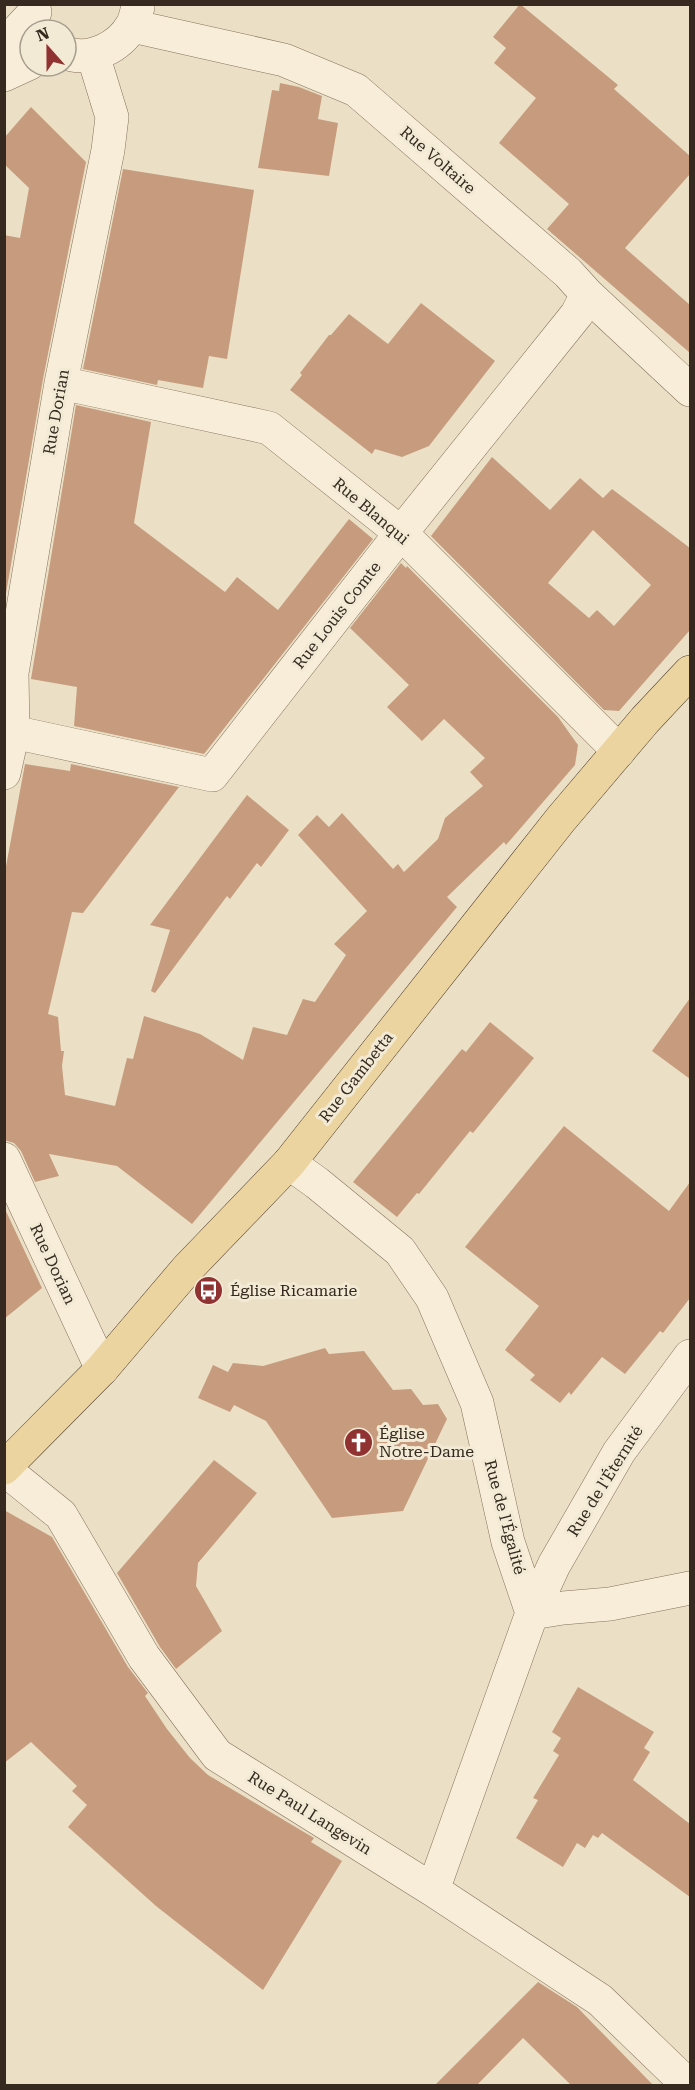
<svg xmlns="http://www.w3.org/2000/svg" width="695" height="2090" font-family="'Roboto Serif',serif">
  <rect width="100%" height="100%" fill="#ebe0c6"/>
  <path fill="#c79c7e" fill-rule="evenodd" d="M 520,4 L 618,85 L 614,89 L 690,156 L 690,174 L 625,248 L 690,305 L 690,353 L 547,229 L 569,204 L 499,143 L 536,98 L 494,63 L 506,48 L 493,37 Z
    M 280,83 L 299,87 L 322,96 L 318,119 L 338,123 L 329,176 L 258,168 L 272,90 L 279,91 Z
    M 31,107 L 86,162 L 43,379 L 4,605 L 4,235 L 20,238 L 29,188 L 4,164 L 4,138 Z
    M 123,169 L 254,190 L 227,359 L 209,356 L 203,388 L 158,380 L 157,385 L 83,369 Z
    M 421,303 L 495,361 L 429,446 L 402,457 L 375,449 L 372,454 L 290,390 L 302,375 L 300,373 L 329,335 L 331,335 L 349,314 L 388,344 Z
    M 76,405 L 151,422 L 134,523 L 225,592 L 237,577 L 278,610 L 349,519 L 373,539 L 204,754 L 74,726 L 77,687 L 31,679 Z
    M 492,457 L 550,510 L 580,478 L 603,498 L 612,489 L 690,548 L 690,630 L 619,711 L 604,710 L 431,536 ZM 593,530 L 651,585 L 614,626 L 597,610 L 589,618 L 548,583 Z
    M 401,563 L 406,568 L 407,566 L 558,717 L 578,745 L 575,765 L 506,845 L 504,842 L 447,897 L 457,907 L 192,1224 L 117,1166 L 49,1154 L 59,1176 L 35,1182 L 21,1151 L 14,1143 L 4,1140 L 4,877 L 25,764 L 70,771 L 71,764 L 179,787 L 83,913 L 72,912 L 48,1014 L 58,1017 L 61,1051 L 64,1051 L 62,1066 L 65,1095 L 115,1106 L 127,1058 L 133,1059 L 144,1016 L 200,1034 L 243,1060 L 253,1027 L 287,1035 L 303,999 L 315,1002 L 346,955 L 334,944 L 367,911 L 298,835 L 317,815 L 329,827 L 342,813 L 393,869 L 398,864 L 404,872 L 438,839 L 445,818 L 483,786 L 470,772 L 485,758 L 444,719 L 422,741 L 387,707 L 409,685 L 350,628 Z
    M 247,795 L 289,830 L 261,867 L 257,863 L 230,899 L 227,896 L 155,993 L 151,991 L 170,930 L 150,925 Z
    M 690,998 L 690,1079 L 652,1051 Z
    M 490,1022 L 534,1058 L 473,1133 L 470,1131 L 419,1194 L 417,1193 L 397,1217 L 353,1182 L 462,1049 L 466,1052 Z
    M 564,1126 L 669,1211 L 690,1182 L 690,1298 L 663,1333 L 660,1331 L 625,1374 L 602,1357 L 571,1395 L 569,1392 L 560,1403 L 530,1380 L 535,1375 L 505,1350 L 539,1306 L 465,1247 Z
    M 4,1207 L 42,1288 L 4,1319 Z
    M 325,1348 L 329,1354 L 364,1351 L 393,1390 L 411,1389 L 423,1405 L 438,1404 L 447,1419 L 403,1511 L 332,1518 L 266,1421 L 234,1405 L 230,1412 L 198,1398 L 213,1365 L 228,1372 L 233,1363 L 263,1366 Z
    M 214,1460 L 257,1493 L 198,1563 L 196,1586 L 222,1631 L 176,1669 L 160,1647 L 117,1573 Z
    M 4,1510 L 52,1537 L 128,1667 L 148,1693 L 145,1696 L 167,1729 L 190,1758 L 208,1775 L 314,1838 L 311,1842 L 342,1861 L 263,1990 L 156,1906 L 68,1827 L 87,1805 L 72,1791 L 77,1786 L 31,1742 L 4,1763 Z
    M 578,1687 L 654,1732 L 644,1748 L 650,1752 L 633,1780 L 690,1824 L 690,1897 L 602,1833 L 598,1838 L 593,1835 L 585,1848 L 577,1843 L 563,1867 L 516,1838 L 538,1800 L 533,1798 L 559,1755 L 553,1751 L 561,1738 L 552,1732 Z
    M 538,1982 L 577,2007 L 653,2085 L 571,2085 L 523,2038 L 477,2085 L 435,2085 Z"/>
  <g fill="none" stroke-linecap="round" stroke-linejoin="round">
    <defs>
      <path id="minor" d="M 132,26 L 284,60 L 356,90 L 568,273 L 587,294 L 690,390
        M 4,45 L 35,12
        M 66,53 C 90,62 120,47 132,25 C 135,20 136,13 138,7
        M 4,75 L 30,63
        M 61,383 L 269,428 L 401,533 L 619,751
        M 13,732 L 212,775 L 401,533 L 577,314 L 587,294
        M 4,773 L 13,732 L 12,673 L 61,383 L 108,150 L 112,117 L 93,55
        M 4,1159 L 102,1369
        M 289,1163 L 317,1183 L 400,1251 L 432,1298 L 477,1403 L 508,1542 L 532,1613 L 433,1890
        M 4,1469 L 61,1515 L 144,1657 L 217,1755 L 433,1890 L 600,2000 L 689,2086
        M 532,1613 L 554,1565 L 619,1452 L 690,1356
        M 532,1613 L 563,1608 L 610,1604 L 690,1588"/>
      <path id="major" d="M 4,1468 L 102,1369 L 187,1269 L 289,1163 L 561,819 L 645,720 L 690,672"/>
    </defs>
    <use href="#minor" stroke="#85725d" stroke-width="34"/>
    <use href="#major" stroke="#534131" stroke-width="34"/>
    <use href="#minor" stroke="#f7edd8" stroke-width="33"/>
    <use href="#major" stroke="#ecd4a0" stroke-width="33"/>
  </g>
  <defs>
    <symbol id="bus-disc" viewBox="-11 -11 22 22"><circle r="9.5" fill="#903132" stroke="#f3ead5"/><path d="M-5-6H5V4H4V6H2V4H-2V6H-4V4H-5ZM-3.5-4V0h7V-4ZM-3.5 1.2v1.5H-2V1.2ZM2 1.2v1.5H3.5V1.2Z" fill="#fff"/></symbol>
    <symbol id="church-disc" viewBox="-11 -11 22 22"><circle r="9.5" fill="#903132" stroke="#f3ead5"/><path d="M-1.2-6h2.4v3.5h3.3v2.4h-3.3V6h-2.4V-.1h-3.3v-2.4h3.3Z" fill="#fff"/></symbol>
  </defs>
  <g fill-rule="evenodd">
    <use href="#bus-disc" x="192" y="1274" width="33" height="33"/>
    <use href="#church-disc" x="342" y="1426" width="33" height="33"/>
  </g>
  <g text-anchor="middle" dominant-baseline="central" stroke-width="6" stroke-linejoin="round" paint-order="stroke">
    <g font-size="16" fill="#362a20" stroke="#f3ead5">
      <text transform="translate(438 160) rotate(41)">Rue Voltaire</text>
      <text transform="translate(56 412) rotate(-80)">Rue Dorian</text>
      <text transform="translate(371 511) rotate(40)">Rue Blanqui</text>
      <text transform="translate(337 615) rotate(-52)">Rue Louis Comte</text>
      <text transform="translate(356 1077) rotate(-52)">Rue Gambetta</text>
      <text transform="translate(53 1264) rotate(65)">Rue Dorian</text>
      <text transform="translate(605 1481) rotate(-58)">Rue de l'Éternité</text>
      <text transform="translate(505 1517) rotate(75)">Rue de l'Égalité</text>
      <text transform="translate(310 1813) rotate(32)">Rue Paul Langevin</text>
    </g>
    <g font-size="16" fill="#362a20" stroke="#f3ead5" text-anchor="start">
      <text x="230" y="1290">Église Ricamarie</text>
      <text x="379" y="1433">Église<tspan x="379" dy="18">Notre-Dame</tspan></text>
    </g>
  </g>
  <rect width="695" height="2090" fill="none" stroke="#362a20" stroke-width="12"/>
  <g transform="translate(48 48) rotate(339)"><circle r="28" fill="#f3ead5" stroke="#a79d8d" stroke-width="1.5"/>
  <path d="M0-4.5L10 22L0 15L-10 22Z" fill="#903132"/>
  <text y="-9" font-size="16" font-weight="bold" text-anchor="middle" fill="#362a20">N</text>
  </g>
</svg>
